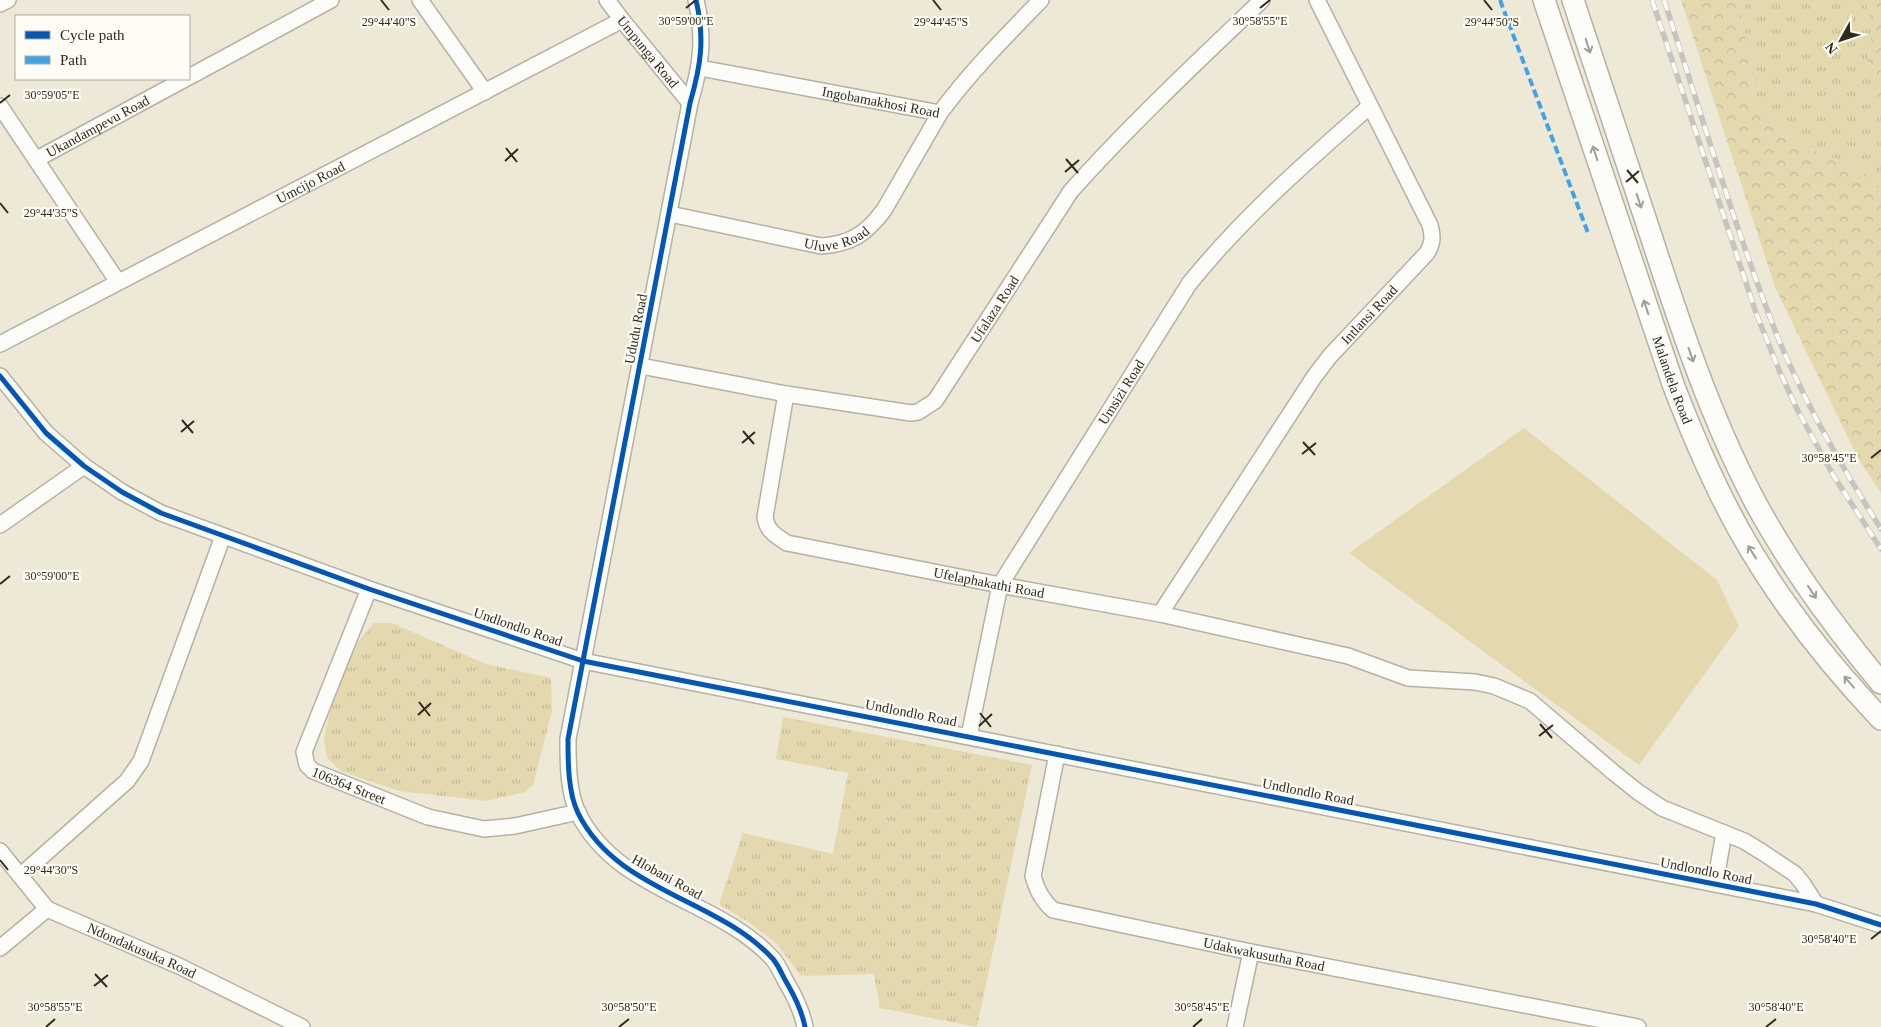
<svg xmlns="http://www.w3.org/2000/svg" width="1881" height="1027" font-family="'Times New Roman',serif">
  <defs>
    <pattern id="grass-tufts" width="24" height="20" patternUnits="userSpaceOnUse" patternTransform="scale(1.25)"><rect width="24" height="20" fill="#e4d8ae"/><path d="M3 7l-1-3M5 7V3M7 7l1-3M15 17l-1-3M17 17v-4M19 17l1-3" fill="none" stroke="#c4ba95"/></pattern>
    <pattern id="forest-crowns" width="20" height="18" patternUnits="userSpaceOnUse" patternTransform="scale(1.25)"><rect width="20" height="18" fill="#e4d8ae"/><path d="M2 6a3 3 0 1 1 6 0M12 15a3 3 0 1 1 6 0" fill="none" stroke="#c4ba95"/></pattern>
  </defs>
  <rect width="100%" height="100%" fill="#eee9d6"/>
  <path fill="url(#grass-tufts)" d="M 1745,0 L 1881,0 L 1881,188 L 1860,169 L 1791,141 L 1752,98 L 1753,59 L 1741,23 Z
    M 374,623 L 392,623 L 486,664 L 551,678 L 552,711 L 533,785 L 525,792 L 487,801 L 399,791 L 341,771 L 327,758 L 324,738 L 335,690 L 355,645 Z
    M 783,717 L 1032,765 L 977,1027 L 880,1008 L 874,974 L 801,976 L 777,944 L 750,923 L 719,904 L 743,833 L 833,854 L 848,773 L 776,759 Z"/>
  <path fill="url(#forest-crowns)" d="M 1681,0 L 1745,0 L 1741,23 L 1753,59 L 1752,98 L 1791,141 L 1860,169 L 1881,188 L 1881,493 L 1858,458 L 1775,287 Z
    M 1865,0 L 1881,0 L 1881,107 L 1866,67 L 1873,27 Z"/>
  <path fill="#e4d8ae" d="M 1524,428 L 1717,580 L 1739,626 L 1639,765 L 1349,553 Z"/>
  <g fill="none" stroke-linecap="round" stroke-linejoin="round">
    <defs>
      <g id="minor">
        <path d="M 420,0 L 485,92"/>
        <path id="s1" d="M 607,0 L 622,20 L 690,103"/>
        <path d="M 696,0 C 705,39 701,65 690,103 L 568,739 C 568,763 568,792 578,813 C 617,892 717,898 773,959 C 779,966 783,977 788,985 C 796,999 802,1011 805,1027"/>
        <path d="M 0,4 L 8,0"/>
        <path id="s2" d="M 700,68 L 940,113 C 970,72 1006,36 1041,0"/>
        <path d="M 189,77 L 331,0"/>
        <path d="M 0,106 L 118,282"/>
        <path id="s3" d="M 37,159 L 185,79"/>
        <path id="s4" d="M 670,214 L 821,246 C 851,244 866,234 884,210 L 940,113"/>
        <path id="s5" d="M 0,344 L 622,20"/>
        <path id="s6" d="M 641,366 L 786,394 L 911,413 L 918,412 L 935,401 L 1071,191 C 1131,124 1197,62 1262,0"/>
        <path d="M 0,376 L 46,433 L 84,466 L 122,492 L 161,513 L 369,589 L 583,661 L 1816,904 L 1881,925"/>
        <path id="s7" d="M 786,394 L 765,517 C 767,531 775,535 787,543 L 1000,585 L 1160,614 L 1348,656 L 1408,678 L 1475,682 L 1494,686 L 1530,701 L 1613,772 L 1638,792 L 1662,808 L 1744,841 L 1762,852 L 1795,874 L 1803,884 L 1816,904"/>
        <path d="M 0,525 L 84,466"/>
        <path id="s8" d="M 369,589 L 304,752 L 307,765 L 313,771 L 428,817 L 484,829 L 515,826 L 578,812"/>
        <path id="s9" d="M 1160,614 L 1314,377 L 1330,356 L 1427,253 C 1433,243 1433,237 1430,225 L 1317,0"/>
        <path id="s10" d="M 969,736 L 1000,585 L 1189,284 C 1242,218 1306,162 1370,106"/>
        <path id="s11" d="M 1057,754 L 1033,876 C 1037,890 1042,900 1053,910 L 1251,952 L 1638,1027"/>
        <path id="s12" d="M 0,851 L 47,909 L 179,966 L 302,1027"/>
        <path d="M 20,876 L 127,781 L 141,761 L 223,536"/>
        <path d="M 1715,884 L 1724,833"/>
        <path d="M 0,948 L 47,909"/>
        <path d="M 1235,1027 L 1251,952"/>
      </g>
      <g id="secondary">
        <path id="s13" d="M 1544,0 L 1673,384 C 1692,434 1713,483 1739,530 C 1777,598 1827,662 1881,719"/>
        <path d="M 1573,0 C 1600,81 1626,161 1653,242 C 1681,328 1710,415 1752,496 C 1787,563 1833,625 1881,683"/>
      </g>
    </defs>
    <use href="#minor" stroke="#b5b1a3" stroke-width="18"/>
    <use href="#secondary" stroke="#b5b1a3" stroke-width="24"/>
    <use href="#minor" stroke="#fcfcf9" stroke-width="15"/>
    <use href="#secondary" stroke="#fcfcf9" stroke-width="21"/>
    <defs>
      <path id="rail" d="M 1652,0 L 1756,313 L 1779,370 L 1797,409 L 1833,475 L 1881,549
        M 1664,0 C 1700,110 1734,225 1776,333 C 1804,402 1841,466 1881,529"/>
    </defs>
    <use href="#rail" stroke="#c6c4bf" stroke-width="5.5"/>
    <use href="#rail" stroke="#fefcf5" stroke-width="4" stroke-dasharray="11" stroke-linecap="butt"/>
    <path stroke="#3ea3ea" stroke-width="4" stroke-dasharray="8 4" stroke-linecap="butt" d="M 1500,0 L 1588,233"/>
    <defs>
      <path id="cycleway" d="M 696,0 C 705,39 701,65 690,103 L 568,739 C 568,763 568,792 578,813 C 617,892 717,898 773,959 C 779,966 783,977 788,985 C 796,999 802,1011 805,1027
        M 0,376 L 46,433 L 84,466 L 122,492 L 161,513 L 369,589 L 583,661 L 1816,904 L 1881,925"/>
    </defs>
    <use href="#cycleway" stroke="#fefcf5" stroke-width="8"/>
    <use href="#cycleway" stroke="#0057b8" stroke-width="5"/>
  </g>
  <defs><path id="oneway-shaft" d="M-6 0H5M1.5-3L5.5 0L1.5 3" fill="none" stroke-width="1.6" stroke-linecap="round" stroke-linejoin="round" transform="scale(1.25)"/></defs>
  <g stroke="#a09e96">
    <use href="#oneway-shaft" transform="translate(1588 46) rotate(72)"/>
    <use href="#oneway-shaft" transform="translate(1595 153) rotate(-108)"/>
    <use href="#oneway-shaft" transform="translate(1639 201) rotate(72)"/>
    <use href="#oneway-shaft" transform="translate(1646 307) rotate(-108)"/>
    <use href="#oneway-shaft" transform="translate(1691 355) rotate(70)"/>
    <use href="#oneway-shaft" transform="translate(1752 552) rotate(-122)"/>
    <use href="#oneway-shaft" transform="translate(1812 592) rotate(56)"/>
    <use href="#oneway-shaft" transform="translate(1849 682) rotate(-131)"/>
  </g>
  <path fill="none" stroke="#2f2b1d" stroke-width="2" d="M 381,0 L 389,10M 933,0 L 941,10M 1484,0 L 1492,10M 686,8 L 696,0M 1260,8 L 1270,0M 0,103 L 10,95M 506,148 L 517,162M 1066,159 L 1078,173M 505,161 L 518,149M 1627,170 L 1638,183M 1065,172 L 1079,160M 1626,182 L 1639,171M 0,203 L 8,213M 182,420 L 193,433M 743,431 L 754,444M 181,432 L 194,421M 1303,442 L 1315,455M 742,443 L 755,432M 1302,454 L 1316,443M 1871,458 L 1881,450M 0,584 L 10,576M 419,702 L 430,716M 980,713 L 991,727M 418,715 L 431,703M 1540,724 L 1552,738M 979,726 L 992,714M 1539,736 L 1553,725M 0,860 L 8,870M 1871,939 L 1881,931M 95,974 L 107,987M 94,986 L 108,975M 46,1027 L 55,1019M 619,1027 L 629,1019M 1193,1027 L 1202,1019M 1766,1027 L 1776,1019"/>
  <g text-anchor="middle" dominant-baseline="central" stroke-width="4.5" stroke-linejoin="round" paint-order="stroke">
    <g font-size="14" fill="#2f2b1d" stroke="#fefcf5">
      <text stroke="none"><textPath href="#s1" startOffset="66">Umpunga Road</textPath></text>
      <text stroke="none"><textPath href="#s2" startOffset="184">Ingobamakhosi Road</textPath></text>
      <text stroke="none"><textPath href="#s3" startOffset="69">Ukandampevu Road</textPath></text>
      <text stroke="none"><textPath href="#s5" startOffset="350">Umcijo Road</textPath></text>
      <text stroke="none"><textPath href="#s4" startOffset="171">Uluve Road</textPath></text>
      <text stroke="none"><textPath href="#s6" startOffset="411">Ufalaza Road</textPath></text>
      <text stroke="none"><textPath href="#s9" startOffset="366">Intlansi Road</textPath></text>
      <text transform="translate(636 329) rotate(-79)">Ududu Road</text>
      <text stroke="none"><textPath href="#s13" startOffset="401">Malandela Road</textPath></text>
      <text stroke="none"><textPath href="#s10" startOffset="382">Umsizi Road</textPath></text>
      <text stroke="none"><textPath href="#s7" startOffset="366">Ufelaphakathi Road</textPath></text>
      <text transform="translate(518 627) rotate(19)">Undlondlo Road</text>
      <text transform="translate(911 713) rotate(11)">Undlondlo Road</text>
      <text stroke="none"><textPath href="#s8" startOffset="236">106364 Street</textPath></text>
      <text transform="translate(1308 792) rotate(11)">Undlondlo Road</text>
      <text transform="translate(1706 871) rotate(11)">Undlondlo Road</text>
      <text transform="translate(667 877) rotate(29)">Hlobani Road</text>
      <text stroke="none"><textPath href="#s12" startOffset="178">Ndondakusuka Road</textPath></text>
      <text stroke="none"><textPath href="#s11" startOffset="380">Udakwakusutha Road</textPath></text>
    </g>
  </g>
  <g font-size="12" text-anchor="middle" fill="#2f2b1d" stroke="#fefcf5" stroke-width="4.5" stroke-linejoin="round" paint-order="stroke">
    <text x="686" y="25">30°59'00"E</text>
    <text x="1260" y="25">30°58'55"E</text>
    <text x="1492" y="26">29°44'50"S</text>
    <text x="389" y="26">29°44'40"S</text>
    <text x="941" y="26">29°44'45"S</text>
    <text x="52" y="99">30°59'05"E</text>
    <text x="51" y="217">29°44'35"S</text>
    <text x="1829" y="462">30°58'45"E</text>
    <text x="52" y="580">30°59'00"E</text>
    <text x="51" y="874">29°44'30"S</text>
    <text x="1829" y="943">30°58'40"E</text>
    <text x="55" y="1011">30°58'55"E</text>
    <text x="629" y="1011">30°58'50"E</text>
    <text x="1202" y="1011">30°58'45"E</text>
    <text x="1776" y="1011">30°58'40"E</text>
  </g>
  <rect x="15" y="15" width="175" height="65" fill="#fefcf5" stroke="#aba89f"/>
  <rect x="25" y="31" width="25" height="8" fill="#0057b8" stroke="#aba89f"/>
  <text x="60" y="40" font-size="15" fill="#2f2b1d">Cycle path</text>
  <rect x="25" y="56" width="25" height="8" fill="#3ea3ea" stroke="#aba89f"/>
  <text x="60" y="65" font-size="15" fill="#2f2b1d">Path</text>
  <g transform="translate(1841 40) rotate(230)" stroke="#fefcf5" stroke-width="4" paint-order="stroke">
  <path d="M0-4L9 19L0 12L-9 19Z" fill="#2f2b1d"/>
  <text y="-8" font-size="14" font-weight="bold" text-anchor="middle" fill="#2f2b1d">N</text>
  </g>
</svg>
